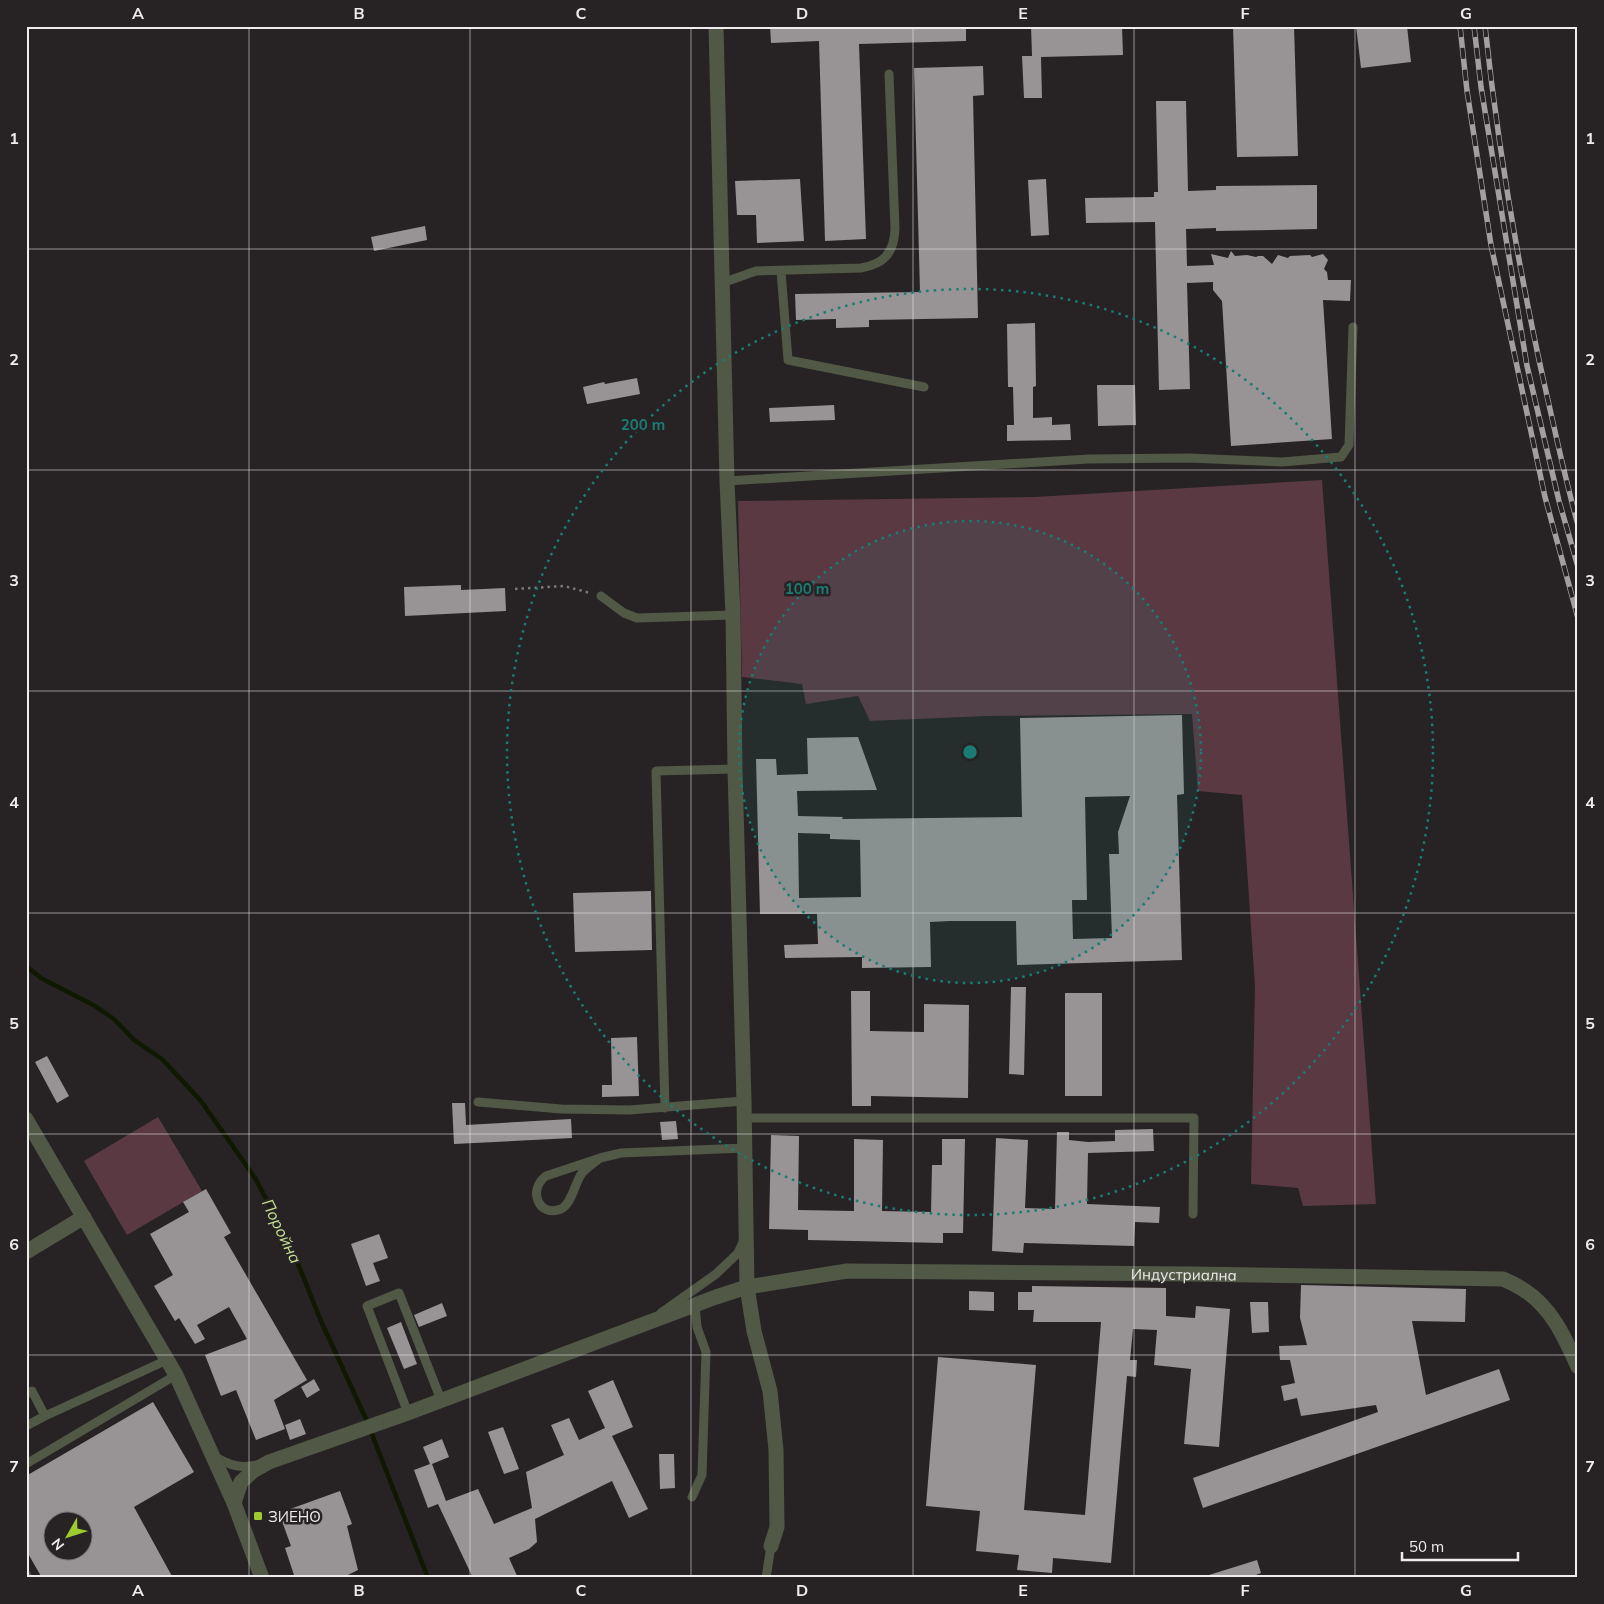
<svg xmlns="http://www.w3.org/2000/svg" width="1604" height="1604" font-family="Mulish,sans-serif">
  <rect width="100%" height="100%" fill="#272324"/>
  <path fill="#5a3943" d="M 1322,480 L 1376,1204 L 1303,1206 L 1298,1188 L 1251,1184 L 1255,986 L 1242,795 L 1198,791 L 1192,714 L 986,716 L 870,721 L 858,696 L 806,704 L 802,684 L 742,677 L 738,501 L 1035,497 Z
    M 158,1117 L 202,1191 L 127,1235 L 84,1161 Z"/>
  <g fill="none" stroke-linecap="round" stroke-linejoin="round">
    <path stroke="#0f1800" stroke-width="4.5" d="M 26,966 L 41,978 L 95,1006 L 114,1019 L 134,1040 L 162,1059 L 201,1101 L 255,1178 L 290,1244 L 321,1321 L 366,1419 L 428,1578"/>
  </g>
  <path fill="#989394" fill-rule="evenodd" d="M 770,26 L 966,26 L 966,41 L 859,44 L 866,239 L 825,241 L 819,41 L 771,43 Z
    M 1031,26 L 1122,26 L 1123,55 L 1041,57 L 1042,98 L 1024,98 L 1022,56 L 1032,56 Z
    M 1233,26 L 1294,26 L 1298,156 L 1237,157 Z
    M 1356,26 L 1407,26 L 1411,62 L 1361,68 Z
    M 983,66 L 984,95 L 973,96 L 978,318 L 869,320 L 869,327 L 836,328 L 836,319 L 796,320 L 795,294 L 920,292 L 914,68 Z
    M 1156,101 L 1186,101 L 1188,191 L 1216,190 L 1216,186 L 1317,185 L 1317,229 L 1216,231 L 1216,228 L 1186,229 L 1187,266 L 1214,265 L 1211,254 L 1228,258 L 1231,251 L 1235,256 L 1247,255 L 1256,257 L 1258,256 L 1263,256 L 1272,264 L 1278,255 L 1288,258 L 1290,256 L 1310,255 L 1312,257 L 1323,254 L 1328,260 L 1324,269 L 1327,272 L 1328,280 L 1351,280 L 1350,301 L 1323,300 L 1332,439 L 1231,446 L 1222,301 L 1213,290 L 1213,282 L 1187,283 L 1190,389 L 1159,390 L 1155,222 L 1086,223 L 1085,198 L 1154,197 L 1154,192 L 1158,192 Z
    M 800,179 L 804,241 L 757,243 L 756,215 L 737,215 L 735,181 Z
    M 1046,179 L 1049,235 L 1031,236 L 1028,180 Z
    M 425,226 L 427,240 L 374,251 L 371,237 Z
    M 1035,323 L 1036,386 L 1033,387 L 1033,418 L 1052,417 L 1052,425 L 1070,424 L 1071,440 L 1007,441 L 1007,425 L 1014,425 L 1013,387 L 1008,387 L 1007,324 Z
    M 637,378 L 640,394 L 587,404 L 583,387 L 604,382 L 605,384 Z
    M 1097,385 L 1135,385 L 1136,425 L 1098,426 Z
    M 834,405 L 835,420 L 770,422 L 769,408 Z
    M 461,585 L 461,590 L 505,588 L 506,611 L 405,616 L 404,587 Z
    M 1182,715 L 1184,794 L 1177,795 L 1182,960 L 1017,965 L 1016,921 L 950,921 L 930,922 L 931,967 L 862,968 L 862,957 L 785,958 L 784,945 L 818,944 L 817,914 L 760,914 L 756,759 L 776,759 L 777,775 L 808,774 L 807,738 L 858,737 L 877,790 L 797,791 L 798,816 L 843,817 L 842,819 L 1022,817 L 1020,718 ZM 1130,796 L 1118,832 L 1119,854 L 1109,854 L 1112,938 L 1073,939 L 1072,900 L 1087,900 L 1085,797 ZM 798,833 L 830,834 L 830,839 L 860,840 L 861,897 L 799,898 Z
    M 651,891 L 652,950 L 575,952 L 573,893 Z
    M 1011,987 L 1026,987 L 1024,1075 L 1009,1074 Z
    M 851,991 L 870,991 L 870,1031 L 924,1032 L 924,1004 L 969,1005 L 968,1098 L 871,1096 L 871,1106 L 852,1106 Z
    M 1065,993 L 1102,993 L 1102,1096 L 1065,1096 Z
    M 637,1037 L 639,1096 L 602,1097 L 602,1085 L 612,1085 L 611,1038 Z
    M 47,1056 L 69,1096 L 57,1103 L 35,1062 Z
    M 452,1103 L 465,1103 L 466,1125 L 571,1119 L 572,1138 L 454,1144 Z
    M 676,1121 L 678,1139 L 662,1140 L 660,1122 Z
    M 1153,1129 L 1154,1151 L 1088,1153 L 1087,1204 L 1160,1207 L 1159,1223 L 1135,1222 L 1134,1246 L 1024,1243 L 1023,1253 L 992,1251 L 996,1138 L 1028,1140 L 1025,1208 L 1055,1209 L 1057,1132 L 1069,1132 L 1069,1140 L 1088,1142 L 1115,1141 L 1115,1130 Z
    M 771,1135 L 799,1136 L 798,1210 L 854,1211 L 854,1139 L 883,1140 L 882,1211 L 931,1212 L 932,1165 L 942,1165 L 942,1139 L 965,1139 L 963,1233 L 943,1233 L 943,1243 L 808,1240 L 808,1230 L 769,1229 Z
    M 206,1189 L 231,1233 L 224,1237 L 307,1380 L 274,1400 L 285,1429 L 256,1440 L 236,1390 L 221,1396 L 205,1355 L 247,1339 L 229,1307 L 197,1325 L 205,1339 L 195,1344 L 179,1318 L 175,1321 L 154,1286 L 173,1275 L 150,1234 L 189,1212 L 183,1202 Z
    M 379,1234 L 388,1258 L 373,1263 L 380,1281 L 366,1286 L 351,1244 Z
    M 1301,1285 L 1466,1289 L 1465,1322 L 1412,1321 L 1426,1395 L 1499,1369 L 1510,1400 L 1203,1508 L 1193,1478 L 1378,1412 L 1376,1405 L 1301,1416 L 1297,1398 L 1284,1401 L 1281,1386 L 1295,1383 L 1290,1360 L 1280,1360 L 1279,1346 L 1307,1345 L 1300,1318 Z
    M 1032,1286 L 1166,1288 L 1166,1316 L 1195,1318 L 1196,1306 L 1230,1309 L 1219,1447 L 1184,1444 L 1191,1369 L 1154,1365 L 1157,1330 L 1133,1329 L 1130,1360 L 1137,1360 L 1136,1377 L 1127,1376 L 1111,1563 L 1053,1558 L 1052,1573 L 1017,1570 L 1019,1555 L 976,1551 L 980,1511 L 926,1506 L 938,1357 L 1036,1365 L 1024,1510 L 1085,1515 L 1101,1322 L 1033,1322 L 1034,1310 L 1018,1310 L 1018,1292 L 1032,1292 Z
    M 969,1291 L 994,1292 L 994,1311 L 969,1310 Z
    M 1250,1302 L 1268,1302 L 1269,1332 L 1252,1333 Z
    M 442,1303 L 447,1316 L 419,1327 L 414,1315 Z
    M 401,1322 L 417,1364 L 404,1369 L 387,1328 Z
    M 314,1379 L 320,1390 L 307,1398 L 301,1387 Z
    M 613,1380 L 633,1427 L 612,1436 L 648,1509 L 629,1518 L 612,1481 L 535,1519 L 537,1542 L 529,1549 L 509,1558 L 518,1578 L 473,1578 L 438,1504 L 428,1508 L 414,1470 L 430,1464 L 423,1447 L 442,1439 L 449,1457 L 432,1464 L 446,1501 L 478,1489 L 494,1524 L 532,1508 L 526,1472 L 564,1455 L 551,1425 L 569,1418 L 579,1440 L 605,1428 L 588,1391 Z
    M 153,1402 L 194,1472 L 134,1507 L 173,1578 L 42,1578 L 26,1550 L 26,1476 ZM 52,1522 L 82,1522 L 82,1552 L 52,1552 Z
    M 300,1419 L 306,1434 L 290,1440 L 285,1425 Z
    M 503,1427 L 519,1469 L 504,1474 L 488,1432 Z
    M 659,1454 L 674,1454 L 675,1488 L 660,1489 Z
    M 340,1491 L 352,1524 L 347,1526 L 358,1570 L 342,1578 L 295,1578 L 285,1548 L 291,1546 L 279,1513 Z
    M 1257,1560 L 1261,1573 L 1248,1578 L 1209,1578 L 1209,1575 Z"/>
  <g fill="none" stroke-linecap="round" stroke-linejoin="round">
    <path stroke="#7c7879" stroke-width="2.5" stroke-dasharray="2.5 4" stroke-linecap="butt" d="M 515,589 L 564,586 L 590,593"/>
    <path stroke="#515845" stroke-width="9" d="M 781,271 L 788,360 L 924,387
      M 722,283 L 756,271 L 861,268 C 884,264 894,253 895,229 L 889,74
      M 727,481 L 1089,459 L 1188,458 L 1282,462 L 1341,457 L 1349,445 L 1353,327
      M 601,596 L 624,613 L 637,618 L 733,615
      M 478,1102 L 561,1109 L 629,1110 L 744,1101
      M 665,1108 L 656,771 L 735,769
      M 744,1118 L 1194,1118 L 1193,1214
      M 600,1158 C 595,1162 587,1167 582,1173 C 575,1182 572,1204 561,1209 C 539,1218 527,1190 546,1176 L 600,1158 L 621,1153 L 745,1148
      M 661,1313 L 716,1274 L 738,1253 L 744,1240
      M 26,1394 L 32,1391 L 45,1416
      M 408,1413 L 367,1306 L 399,1293 L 441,1400
      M 26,1426 L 45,1416 L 167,1360
      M 215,1457 C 230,1465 240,1469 257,1465
      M 26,1464 L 176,1375
      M 692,1497 L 702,1475 L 706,1352 L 697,1327 L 695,1305
      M 26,1574 L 28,1578
      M 766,1578 L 771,1546"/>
    <g stroke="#515845" stroke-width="15">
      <path d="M 716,26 L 727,481 L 733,615 L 735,769 L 744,1101 L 747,1287 L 754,1331 L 770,1391 L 776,1450 L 777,1527 L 771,1546"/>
      <path d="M 26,1119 L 176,1375 L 234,1503 L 262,1578"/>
      <path d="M 26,1252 L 84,1217"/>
      <path id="s1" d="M 234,1503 L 241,1482 L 253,1471 L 269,1462 L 408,1413 L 716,1297 L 747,1287 L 847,1271 L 1191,1274 L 1503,1279 C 1510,1282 1518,1286 1524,1290 C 1552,1308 1565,1338 1578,1367"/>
    </g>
    <defs>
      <path id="rail" d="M 1460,26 L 1467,91 L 1491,245 L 1545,497 L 1578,618
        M 1474,26 L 1481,87 L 1527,366 L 1559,501 L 1578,567
        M 1485,26 C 1499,158 1522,289 1552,418 C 1560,454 1568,489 1578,525"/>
    </defs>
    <use href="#rail" stroke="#a29fa0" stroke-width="5.5"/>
    <use href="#rail" stroke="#272324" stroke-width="4" stroke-dasharray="11" stroke-linecap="butt"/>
  </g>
  <path fill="none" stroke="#efeced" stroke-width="1" stroke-opacity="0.55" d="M 249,26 L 249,1578M 470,26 L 470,1578M 691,26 L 691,1578M 913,26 L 913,1578M 1134,26 L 1134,1578M 1355,26 L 1355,1578M 26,249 L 1578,249M 26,470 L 1578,470M 26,691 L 1578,691M 26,913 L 1578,913M 26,1134 L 1578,1134M 26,1355 L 1578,1355"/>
  <circle cx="970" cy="752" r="231" fill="#1a7c74" fill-opacity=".12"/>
  <g fill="none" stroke="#1a7c74" stroke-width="2.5" stroke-dasharray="2.5 5">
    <circle cx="970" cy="752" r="231"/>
    <circle cx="970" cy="752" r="463"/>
  </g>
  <rect fill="#9dca2f" stroke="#272324" stroke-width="2" x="253" y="1511" width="10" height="10" rx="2.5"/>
  <g text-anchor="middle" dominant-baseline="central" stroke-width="5" stroke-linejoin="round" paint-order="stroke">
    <g font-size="15" fill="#efeced" stroke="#272324">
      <text stroke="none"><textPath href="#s1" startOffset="1004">Индустриална</textPath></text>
    </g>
    <g font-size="15" fill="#efeced" stroke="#272324" text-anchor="start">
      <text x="268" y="1516">ЗИЕНО</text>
    </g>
    <g font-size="16" font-style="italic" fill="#c5e096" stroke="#272324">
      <text transform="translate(282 1231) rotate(64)">Поройна</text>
    </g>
  </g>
  <circle cx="970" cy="752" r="8" fill="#1a7c74" stroke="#272324" stroke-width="2.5"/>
  <g font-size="15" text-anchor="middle" font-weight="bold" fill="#1a7c74" stroke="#272324" stroke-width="5" stroke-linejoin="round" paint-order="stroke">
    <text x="643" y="430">200 m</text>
    <text x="807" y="594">100 m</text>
  </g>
  <rect width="1604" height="1604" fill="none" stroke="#272324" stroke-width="55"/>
  <g transform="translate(68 1536) rotate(231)"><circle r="24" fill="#272324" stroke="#777374"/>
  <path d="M0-4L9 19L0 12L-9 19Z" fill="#9dca2f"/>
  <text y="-8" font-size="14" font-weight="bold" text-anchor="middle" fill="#efeced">N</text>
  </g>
  <path d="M1402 1552v8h116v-8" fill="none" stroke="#efeced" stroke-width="2.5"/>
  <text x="1409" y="1552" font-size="15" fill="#efeced" stroke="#272324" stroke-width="4" paint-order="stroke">50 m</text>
  <rect x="28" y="28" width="1548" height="1548" fill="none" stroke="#efeced" stroke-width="2"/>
  <g font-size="16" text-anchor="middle" font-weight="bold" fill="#efeced">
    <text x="138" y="19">A</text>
    <text x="359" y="19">B</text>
    <text x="581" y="19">C</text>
    <text x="802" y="19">D</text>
    <text x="1023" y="19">E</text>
    <text x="1245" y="19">F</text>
    <text x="1466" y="19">G</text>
    <text x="14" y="144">1</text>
    <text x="1590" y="144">1</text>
    <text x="14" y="365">2</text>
    <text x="1590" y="365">2</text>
    <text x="14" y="586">3</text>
    <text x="1590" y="586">3</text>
    <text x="14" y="808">4</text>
    <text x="1590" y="808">4</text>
    <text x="14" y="1029">5</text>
    <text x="1590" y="1029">5</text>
    <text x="14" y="1250">6</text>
    <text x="1590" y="1250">6</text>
    <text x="14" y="1472">7</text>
    <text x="1590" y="1472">7</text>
    <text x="138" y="1596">A</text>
    <text x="359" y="1596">B</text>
    <text x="581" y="1596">C</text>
    <text x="802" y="1596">D</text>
    <text x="1023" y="1596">E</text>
    <text x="1245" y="1596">F</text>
    <text x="1466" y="1596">G</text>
  </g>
</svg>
